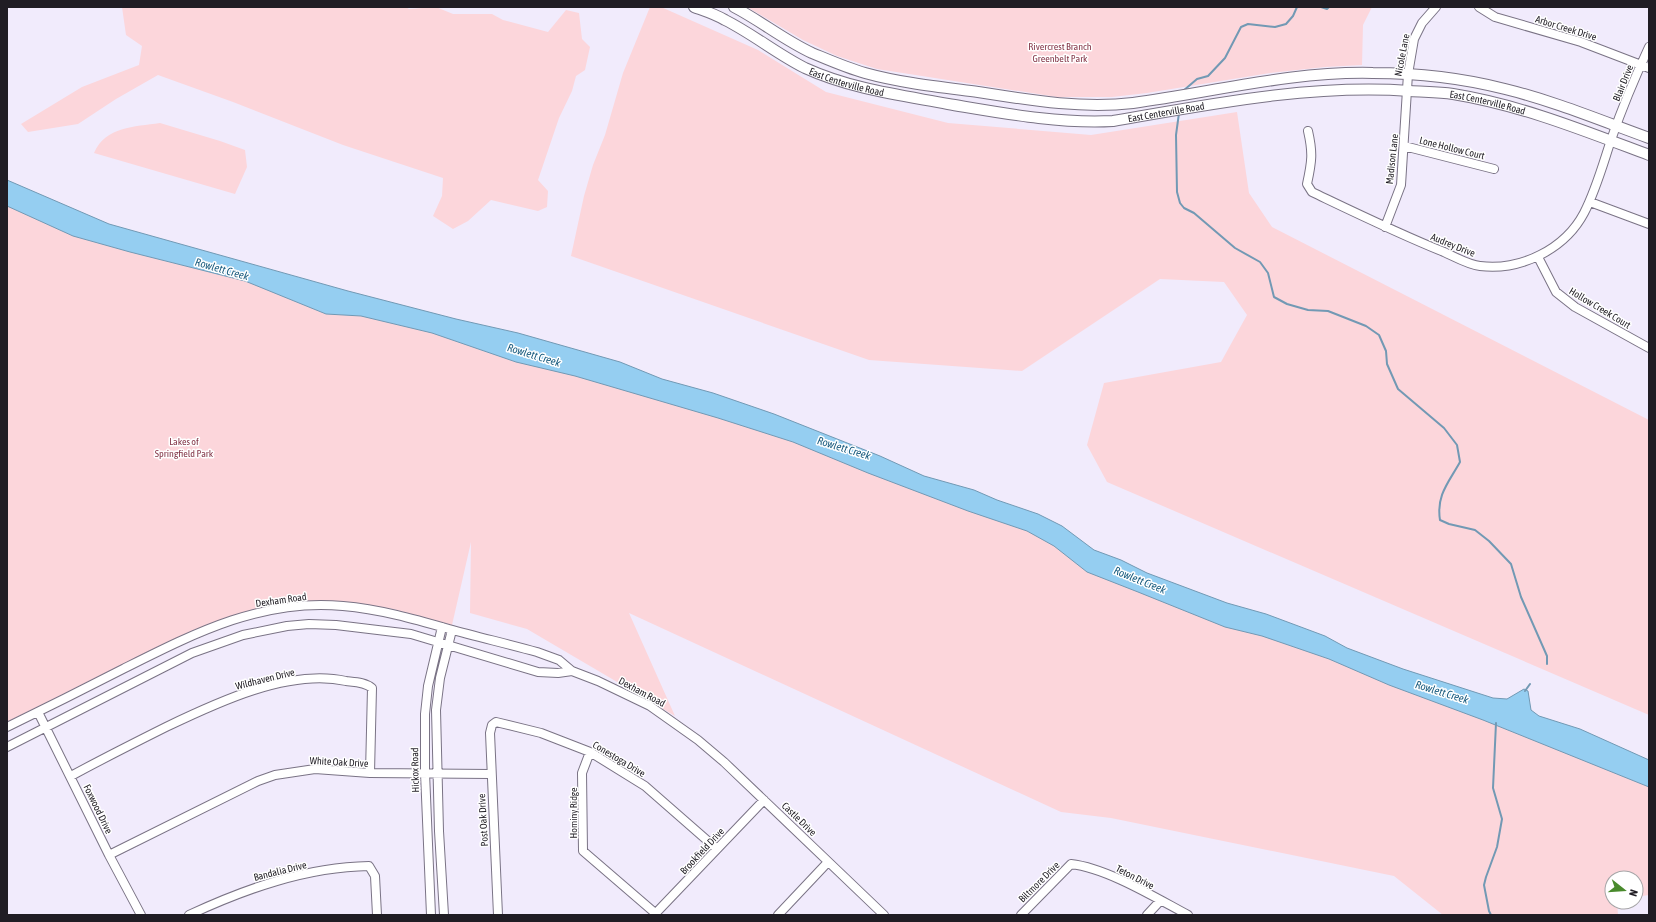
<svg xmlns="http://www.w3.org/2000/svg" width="1656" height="922" font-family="'Asap Condensed',sans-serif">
  <rect width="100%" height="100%" fill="#f1ebfc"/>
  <path fill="#fcd6db" d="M 122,7 L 406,7 L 409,9 L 436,7 L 453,14 L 492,14 L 503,20 L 548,32 L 566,10 L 579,13 L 582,39 L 590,47 L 585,70 L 576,76 L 572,91 L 559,118 L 538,180 L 548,191 L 547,207 L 538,211 L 491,200 L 468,221 L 453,229 L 433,216 L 442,196 L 443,178 L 343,145 L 233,102 L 158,75 L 116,99 L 78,124 L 28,132 L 21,124 L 82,87 L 139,65 L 142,46 L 126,35 Z
    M 650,7 L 661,7 L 758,50 L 826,92 L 948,123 L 1091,135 L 1237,112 L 1249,193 L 1272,227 L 1649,420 L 1649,715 L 1107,482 L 1087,445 L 1104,383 L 1221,362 L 1247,315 L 1224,282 L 1160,279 L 1022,371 L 869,360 L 571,256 L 584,196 L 593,165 L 605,135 L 623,73 Z
    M 747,7 L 1372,7 L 1363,25 L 1362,65 L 1325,67 L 1270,73 L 1147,93 L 1112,97 L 1057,97 L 877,69 L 837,56 L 803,40 Z
    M 160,123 L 220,141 L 245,150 L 247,167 L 235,194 L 94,153 C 106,126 134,127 160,123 Z
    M 7,206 L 73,236 L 130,252 L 245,281 L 326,314 L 361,316 L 432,333 L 515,362 L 517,357 L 878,458 L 1104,565 L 1304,636 L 1649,780 L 1649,895 L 1636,897 L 1636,878 L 1612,878 L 1612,902 L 1617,902 L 1618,915 L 1443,915 L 1394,876 L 1111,818 L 1061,812 L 629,613 L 675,716 L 527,629 L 470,613 L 471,542 L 452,625 L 393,609 L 372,606 L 273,607 L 238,614 L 196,629 L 165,643 L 7,722 Z"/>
  <path fill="#95cef1" stroke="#7299b4" d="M 7,180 L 109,224 L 348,291 L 456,319 L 518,333 L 620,362 L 662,379 L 713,393 L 774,414 L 880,456 L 924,476 L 974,490 L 997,500 L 1038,514 L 1062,526 L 1094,550 L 1121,560 L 1147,573 L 1227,603 L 1266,614 L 1325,636 L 1347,648 L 1403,669 L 1493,698 L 1507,699 L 1524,689 L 1528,691 L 1531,710 L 1539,716 L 1580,729 L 1649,760 L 1649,787 L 1483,720 L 1389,685 L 1329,659 L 1262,636 L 1225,627 L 1138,592 L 1087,572 L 1054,546 L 1027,531 L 968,511 L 868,473 L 793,442 L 718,418 L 575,376 L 516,362 L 432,333 L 361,316 L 326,314 L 245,281 L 130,252 L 73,236 L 7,206 Z"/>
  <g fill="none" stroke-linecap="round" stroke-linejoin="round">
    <path stroke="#7299b4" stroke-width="2" d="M 1321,7 L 1327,9 L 1329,7
      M 1183,91 L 1197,79 L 1208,76 L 1225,58 L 1241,27 L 1248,24 L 1275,27 L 1286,24 L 1293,16 L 1297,7
      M 1179,113 L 1176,135 L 1177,192 L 1180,203 L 1184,208 L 1194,213 L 1235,248 L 1260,262 L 1268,273 L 1274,297 L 1287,304 L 1308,310 L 1328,311 L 1366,326 L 1379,335 L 1386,351 L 1387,364 L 1398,389 L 1444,428 L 1457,445 L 1460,462 C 1449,482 1436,495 1440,520 L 1449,524 L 1475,530 L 1489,541 L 1511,564 L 1521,597 L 1547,656 L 1547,664
      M 1525,691 L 1530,684
      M 1491,915 L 1489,911 L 1484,885 L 1486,877 L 1497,847 L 1502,819 L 1493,788 L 1496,723"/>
    <defs>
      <path id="minor" d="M 1479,7 L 1495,17 L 1581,42 L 1649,68
        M 1308,131 C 1313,153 1312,161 1307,184 L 1312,192 C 1356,213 1399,234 1444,252 C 1455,257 1469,265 1480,266 C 1521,271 1565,249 1584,213 C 1596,190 1603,164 1611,140 C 1622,108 1635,77 1649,47
        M 1404,146 L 1494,169
        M 1590,202 L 1649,224
        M 1385,227 L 1401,185 L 1408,74 L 1414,39 L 1422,23 L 1436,7
        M 1538,257 L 1556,292 L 1575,307 L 1649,348
        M 38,712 L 109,855 L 141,915
        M 7,727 C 46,708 84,689 123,669 C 193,634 262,598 343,606 C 379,609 414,619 449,629 C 478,637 508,644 537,652 L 559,660 L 572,671 L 598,681 L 650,706 L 698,740 L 724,762 L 884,915
        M 7,747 L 192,653 L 243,635 L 287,626 L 309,624 L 336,625 L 411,634 L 538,672 L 558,673 L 572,671
        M 590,752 L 582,773 L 583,851 L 655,913
        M 71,776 C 102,759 134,743 166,727 C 216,703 289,668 346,681 C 355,682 365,682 372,688 L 370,773
        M 109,855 L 258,781 L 275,775 L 315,769 L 370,773 L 491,774
        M 189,915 C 245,889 306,867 369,866 L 375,876 L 377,915
        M 431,915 L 425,773 L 425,714 L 428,686 L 442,627
        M 444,915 L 439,831 L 436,710 L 440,678 L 452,630
        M 498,915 L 490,733 L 492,725 L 496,722 L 541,733 L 590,752 L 645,786 L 717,849
        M 654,915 L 764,800
        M 778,915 L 828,862
        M 1021,915 L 1071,864 C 1107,868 1156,898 1188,915
        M 1147,915 L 1160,901"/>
      <g id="major">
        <path id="s1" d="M 694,7 C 705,11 715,14 725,20 C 753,34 777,54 805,68 C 851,89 900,95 948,104 C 1002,113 1059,124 1113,121 C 1211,104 1311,84 1410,91 C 1424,92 1439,92 1453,94 C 1521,105 1585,131 1649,155"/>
        <path d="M 734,7 C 761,21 784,40 812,53 C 829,60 847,68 865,73 C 901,83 940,87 978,92 C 1029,100 1081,109 1133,103 C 1214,92 1292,71 1373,73 C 1418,73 1462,78 1505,89 C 1554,101 1602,121 1649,138"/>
      </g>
    </defs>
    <use href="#minor" stroke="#7a7385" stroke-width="10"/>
    <use href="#major" stroke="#7a7385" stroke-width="12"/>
    <use href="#minor" stroke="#fff" stroke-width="8"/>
    <use href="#major" stroke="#fff" stroke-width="10"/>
  </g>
  <g text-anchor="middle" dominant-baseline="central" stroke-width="3" stroke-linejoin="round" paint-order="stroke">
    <g font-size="10" fill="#201d24" stroke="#fff">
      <text transform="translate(1566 28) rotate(17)">Arbor Creek Drive</text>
      <text transform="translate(1402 55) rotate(-79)">Nicole Lane</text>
      <text stroke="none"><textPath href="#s1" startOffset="171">East Centerville Road</textPath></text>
      <text transform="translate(1623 83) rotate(-68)">Blair Drive</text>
      <text stroke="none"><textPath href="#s1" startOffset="819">East Centerville Road</textPath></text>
      <text stroke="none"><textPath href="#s1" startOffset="495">East Centerville Road</textPath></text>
      <text transform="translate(1452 148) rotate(14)">Lone Hollow Court</text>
      <text transform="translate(1392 159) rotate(-84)">Madison Lane</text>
      <text transform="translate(1453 245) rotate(22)">Audrey Drive</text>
      <text transform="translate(1600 308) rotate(31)">Hollow Creek Court</text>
      <text transform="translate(281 600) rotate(-8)">Dexham Road</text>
      <text transform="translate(265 679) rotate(-14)">Wildhaven Drive</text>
      <text transform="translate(642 692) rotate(28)">Dexham Road</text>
      <text transform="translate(619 759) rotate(31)">Conestoga Drive</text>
      <text transform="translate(339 762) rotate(3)">White Oak Drive</text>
      <text transform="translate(415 770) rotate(-91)">Hickox Road</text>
      <text transform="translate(98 809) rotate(64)">Foxwood Drive</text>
      <text transform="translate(573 813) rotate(-90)">Hominy Ridge</text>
      <text transform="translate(799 819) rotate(44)">Castle Drive</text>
      <text transform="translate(483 820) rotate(-93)">Post Oak Drive</text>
      <text transform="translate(702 851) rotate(-47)">Brookfield Drive</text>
      <text transform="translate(280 871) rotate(-14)">Bandalia Drive</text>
      <text transform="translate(1135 877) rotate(27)">Teton Drive</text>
      <text transform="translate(1039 882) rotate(-45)">Biltmore Drive</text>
    </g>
    <g font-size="10" fill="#843749" stroke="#fff">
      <text x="1060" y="46">Rivercrest Branch<tspan x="1060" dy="12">Greenbelt Park</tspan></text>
      <text x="184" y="441">Lakes of<tspan x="184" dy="12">Springfield Park</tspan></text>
    </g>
    <g font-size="11" font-style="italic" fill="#175a7d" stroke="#fff">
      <text transform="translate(222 269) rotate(16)">Rowlett Creek</text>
      <text transform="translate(534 355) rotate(17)">Rowlett Creek</text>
      <text transform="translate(844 448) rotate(17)">Rowlett Creek</text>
      <text transform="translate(1140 580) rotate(22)">Rowlett Creek</text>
      <text transform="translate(1442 692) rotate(17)">Rowlett Creek</text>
    </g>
  </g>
  <rect width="1656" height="922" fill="none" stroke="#201d24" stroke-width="16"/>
  <g transform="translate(1624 890) rotate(107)"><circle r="19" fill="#ffffff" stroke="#a6a5a7"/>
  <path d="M0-3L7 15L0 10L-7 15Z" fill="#498a2c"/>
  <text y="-6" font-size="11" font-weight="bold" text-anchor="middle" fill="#201d24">N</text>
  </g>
</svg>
